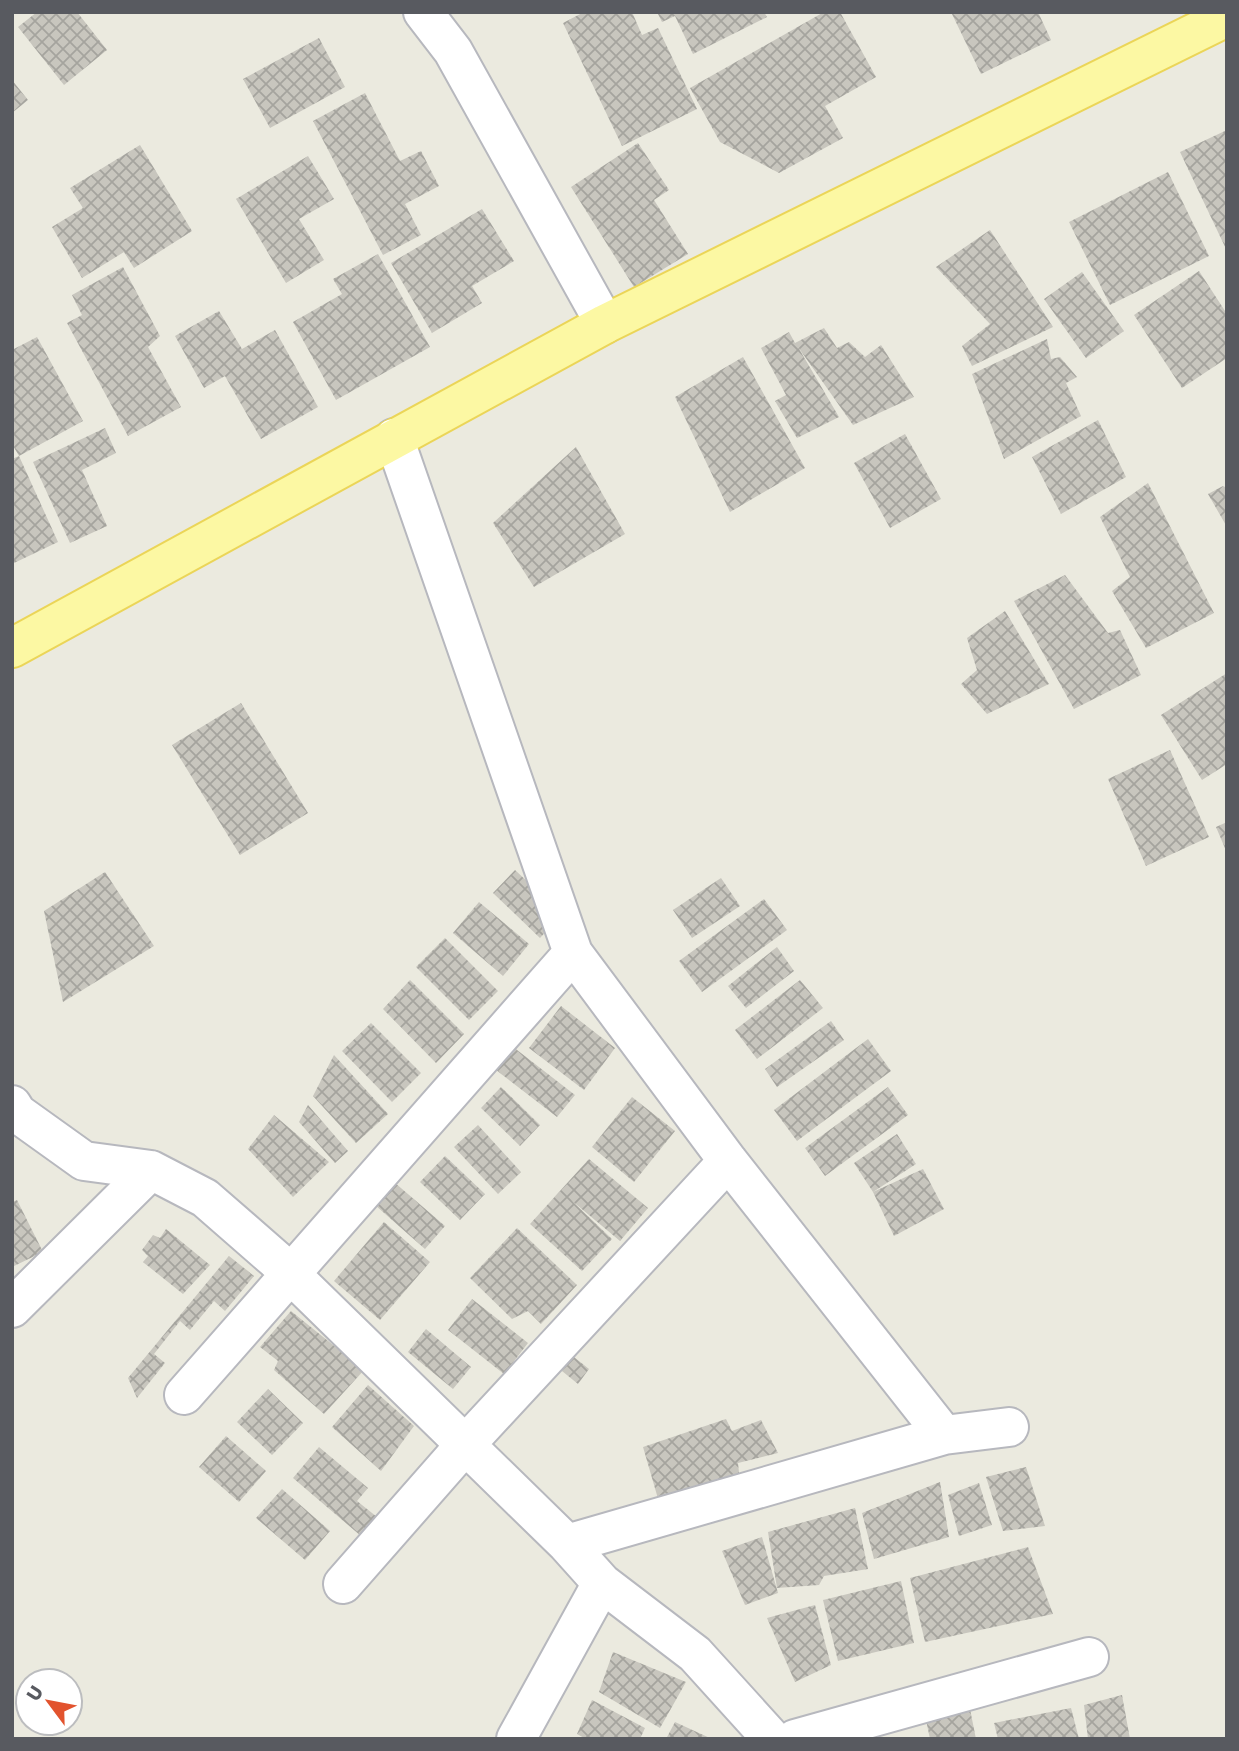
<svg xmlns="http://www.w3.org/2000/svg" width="1239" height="1751" font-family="Poppins,sans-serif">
  <defs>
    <pattern id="building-cross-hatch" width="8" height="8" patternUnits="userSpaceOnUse" patternTransform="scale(1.75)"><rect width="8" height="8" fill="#c8c6be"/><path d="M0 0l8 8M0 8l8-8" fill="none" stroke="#a5a49e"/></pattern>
  </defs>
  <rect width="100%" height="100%" fill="#ebeadf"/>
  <path fill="url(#building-cross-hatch)" d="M 37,12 L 77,12 L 107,50 L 64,85 L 18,27 Z
    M 584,12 L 632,12 L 642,35 L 658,28 L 697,109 L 622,146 L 563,23 Z
    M 657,12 L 764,12 L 767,17 L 693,54 L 675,16 L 662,22 Z
    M 824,12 L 840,12 L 876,77 L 825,106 L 843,138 L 779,173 L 720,142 L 690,88 Z
    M 951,12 L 1038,12 L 1051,40 L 981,74 Z
    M 319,38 L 345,87 L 270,128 L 243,79 Z
    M 12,80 L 28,100 L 12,113 Z
    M 365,93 L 400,161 L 421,151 L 439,186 L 405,204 L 421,235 L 383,255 L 313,121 Z
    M 1227,130 L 1227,251 L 1180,152 Z
    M 638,143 L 669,190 L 654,200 L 688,254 L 634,287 L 571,187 Z
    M 140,145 L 192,231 L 134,268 L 124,252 L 82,278 L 52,227 L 83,208 L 70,188 Z
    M 308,156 L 334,199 L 299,219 L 324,260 L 286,283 L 236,199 Z
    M 1168,172 L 1209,256 L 1110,305 L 1069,222 Z
    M 482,209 L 514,261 L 472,286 L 482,303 L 432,333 L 391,263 Z
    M 990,230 L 1053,327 L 972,366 L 962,346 L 990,324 L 936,267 Z
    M 378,254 L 430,347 L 336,400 L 293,322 L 342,294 L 333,279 Z
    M 123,267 L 160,336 L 148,347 L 181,407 L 128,436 L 67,323 L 82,315 L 72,295 Z
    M 1199,271 L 1227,314 L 1227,358 L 1182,388 L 1134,315 Z
    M 1082,272 L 1124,331 L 1086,358 L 1044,299 Z
    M 219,311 L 242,349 L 275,330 L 318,407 L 261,439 L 225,376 L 204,388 L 175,336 Z
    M 824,328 L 837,348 L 849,342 L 865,357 L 881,345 L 914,397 L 853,425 L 798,347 L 839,417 L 797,438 L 775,401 L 786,395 L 761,348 L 789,332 L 795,343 Z
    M 37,337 L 83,421 L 19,456 L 12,444 L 12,350 Z
    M 1047,339 L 1051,359 L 1060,357 L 1077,377 L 1066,383 L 1081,416 L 1004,459 L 972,374 Z
    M 743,357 L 805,468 L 730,512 L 675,397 Z
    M 1098,420 L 1126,477 L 1061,514 L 1032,457 Z
    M 105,428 L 116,453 L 82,470 L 107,526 L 70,543 L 33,462 Z
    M 905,434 L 941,499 L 890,528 L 854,463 Z
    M 576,447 L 625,534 L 534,587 L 493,523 Z
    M 19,456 L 58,542 L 12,564 L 12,459 Z
    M 1148,483 L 1214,613 L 1146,648 L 1112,591 L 1130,577 L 1100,517 Z
    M 1223,486 L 1227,488 L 1227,527 L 1208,494 Z
    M 1065,575 L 1108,633 L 1120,630 L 1141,675 L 1074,709 L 1014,601 Z
    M 1005,611 L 1049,684 L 987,714 L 961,684 L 977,670 L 967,638 Z
    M 1227,673 L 1227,764 L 1202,780 L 1161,715 Z
    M 241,703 L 308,813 L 240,855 L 172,745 Z
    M 1170,750 L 1209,837 L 1146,866 L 1108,779 Z
    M 1227,822 L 1227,853 L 1216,827 Z
    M 515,870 L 562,914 L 540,938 L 493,893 Z
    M 105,872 L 154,946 L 63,1002 L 44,911 Z
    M 721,878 L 740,906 L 692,938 L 673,910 Z
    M 764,899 L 787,930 L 702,992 L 679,961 Z
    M 479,902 L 529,944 L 503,976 L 453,933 Z
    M 445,938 L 498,991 L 469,1020 L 416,967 Z
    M 777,947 L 794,971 L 746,1008 L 728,986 Z
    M 410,980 L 464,1034 L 436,1063 L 383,1009 Z
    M 800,980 L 823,1008 L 757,1059 L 735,1030 Z
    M 561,1006 L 615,1048 L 584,1090 L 529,1048 Z
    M 831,1021 L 844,1040 L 777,1087 L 765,1069 Z
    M 371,1023 L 421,1073 L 392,1102 L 342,1051 Z
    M 868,1039 L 891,1071 L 797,1141 L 774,1110 Z
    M 508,1043 L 575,1095 L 557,1117 L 491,1066 Z
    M 334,1055 L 388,1114 L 356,1143 L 313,1096 Z
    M 501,1087 L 540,1125 L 520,1146 L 481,1108 Z
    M 888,1087 L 908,1115 L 825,1176 L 805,1148 Z
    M 632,1097 L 675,1131 L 634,1182 L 592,1147 Z
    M 308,1105 L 348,1151 L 335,1163 L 299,1122 Z
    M 274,1115 L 329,1162 L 293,1197 L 248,1149 Z
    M 478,1125 L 521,1172 L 498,1194 L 454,1147 Z
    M 897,1134 L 916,1164 L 873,1192 L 854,1163 Z
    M 445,1156 L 485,1194 L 460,1220 L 420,1182 Z
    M 589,1159 L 648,1208 L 620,1241 L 571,1200 L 612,1239 L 582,1271 L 530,1224 Z
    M 923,1169 L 944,1209 L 894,1236 L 873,1192 Z
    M 394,1182 L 445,1226 L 425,1249 L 375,1205 Z
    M 17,1200 L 43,1252 L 12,1267 L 12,1202 Z
    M 384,1222 L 430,1262 L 380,1320 L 334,1281 Z
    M 517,1228 L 577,1285 L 541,1324 L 528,1311 L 512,1319 L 470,1278 Z
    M 166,1229 L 210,1265 L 183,1294 L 143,1262 L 148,1256 L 142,1250 L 153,1235 L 160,1238 Z
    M 229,1256 L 254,1276 L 225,1311 L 214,1301 L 190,1330 L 180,1321 L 154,1354 L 165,1363 L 137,1398 L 128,1378 Z
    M 472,1299 L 528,1343 L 504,1374 L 448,1330 Z
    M 291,1311 L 364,1370 L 324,1414 L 274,1370 L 278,1361 L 260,1347 Z
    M 426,1329 L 471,1367 L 453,1389 L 408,1352 Z
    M 574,1357 L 589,1369 L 578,1384 L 562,1371 Z
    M 368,1385 L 414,1426 L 381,1471 L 332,1427 Z
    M 268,1389 L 303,1423 L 272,1455 L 237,1422 Z
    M 726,1419 L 732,1431 L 761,1420 L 778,1453 L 738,1463 L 740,1482 L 661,1509 L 643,1447 Z
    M 226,1436 L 266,1471 L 239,1502 L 199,1467 Z
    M 319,1447 L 368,1488 L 357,1501 L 377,1517 L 361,1536 L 293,1478 Z
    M 1026,1467 L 1045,1526 L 1003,1531 L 986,1477 Z
    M 940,1482 L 949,1537 L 874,1559 L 862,1513 Z
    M 979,1483 L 992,1525 L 959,1536 L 948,1495 Z
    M 282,1489 L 330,1531 L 305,1560 L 256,1518 Z
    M 855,1508 L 868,1569 L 824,1576 L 819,1585 L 777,1588 L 768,1532 Z
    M 762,1537 L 778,1593 L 745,1605 L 722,1551 Z
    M 1028,1547 L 1053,1614 L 925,1642 L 910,1578 Z
    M 901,1581 L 914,1643 L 838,1661 L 823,1600 Z
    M 815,1605 L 831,1665 L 795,1682 L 767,1618 Z
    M 613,1652 L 686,1682 L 660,1728 L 599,1692 Z
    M 1122,1695 L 1130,1739 L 1088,1739 L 1084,1705 Z
    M 592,1700 L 645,1728 L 640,1739 L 586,1739 L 577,1734 Z
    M 1071,1708 L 1079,1739 L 998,1739 L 994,1723 Z
    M 970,1709 L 976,1739 L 930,1739 L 926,1720 Z
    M 675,1722 L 712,1739 L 666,1739 Z"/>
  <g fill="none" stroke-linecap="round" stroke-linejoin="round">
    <defs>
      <path id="street" d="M 423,12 L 453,51 L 605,324
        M 394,438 L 573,953
        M 12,1105 L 17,1113 L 84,1161 L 151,1170 L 205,1198 L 275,1259 L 567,1544 L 602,1583 L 695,1654 L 772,1739
        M 12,1308 L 151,1170
        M 184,1395 L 573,953 L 728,1161 L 944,1435
        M 567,1544 L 944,1435 L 1009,1427
        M 343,1584 L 465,1445 L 728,1161
        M 516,1739 L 602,1583
        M 795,1739 L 1089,1657"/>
      <path id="primary" d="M 12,648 L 605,324 L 1227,17"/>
    </defs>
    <use href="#street" stroke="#b7b8be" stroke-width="42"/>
    <use href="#primary" stroke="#ebd558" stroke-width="42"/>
    <use href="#street" stroke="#fff" stroke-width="38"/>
    <use href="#primary" stroke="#fcf8a3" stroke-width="38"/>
  </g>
  <rect width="1239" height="1751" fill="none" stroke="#585a60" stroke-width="28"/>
  <g transform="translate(49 1702) rotate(302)"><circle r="33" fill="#ffffff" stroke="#bcbdbf" stroke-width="2"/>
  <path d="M0-5L12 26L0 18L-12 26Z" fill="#e2532e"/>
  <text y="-10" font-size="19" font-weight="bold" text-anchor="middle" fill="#585a60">U</text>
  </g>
</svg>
